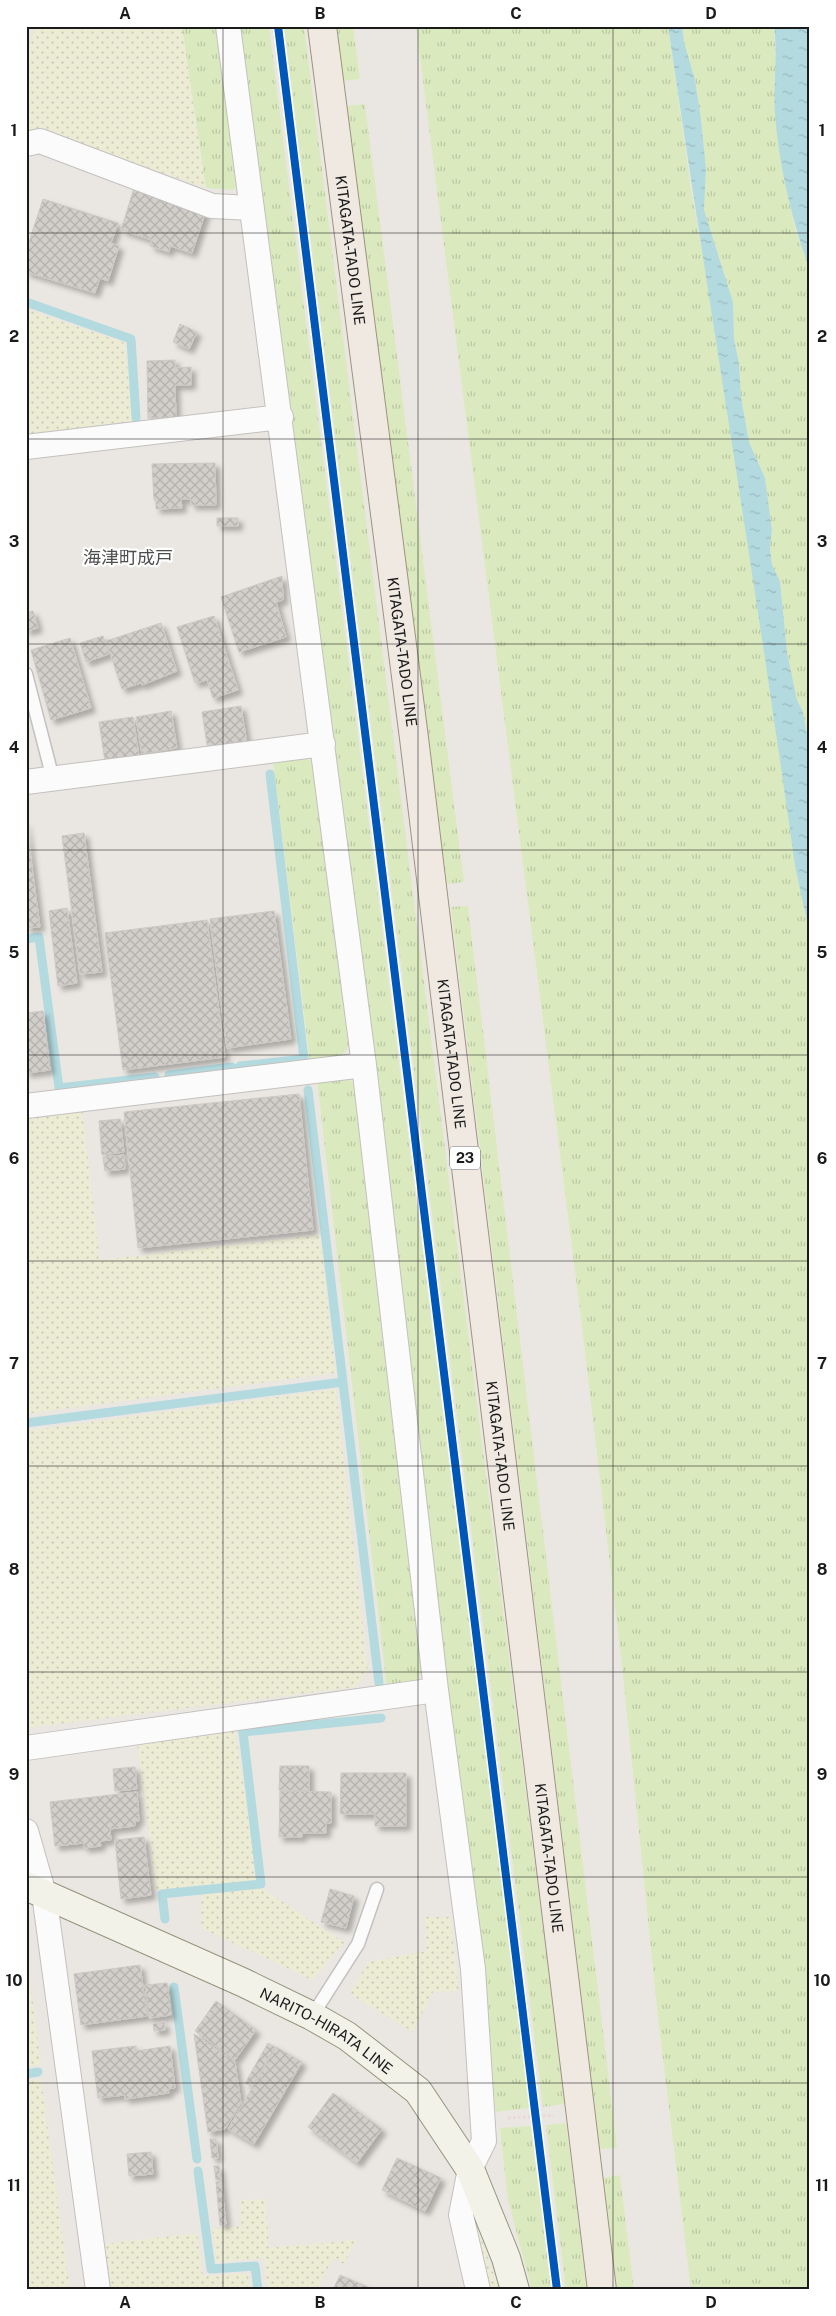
<svg xmlns="http://www.w3.org/2000/svg" width="836" height="2316" font-family="'Public Sans','Noto Sans JP',sans-serif">
  <defs>
    <pattern id="farmland-dots" width="8" height="8" patternUnits="userSpaceOnUse" patternTransform="scale(1.25)"><rect width="8" height="8" fill="#ecebd4"/><path d="M2 2h.1M6 6h.1" fill="none" stroke="#cac9b5" stroke-width="1.8" stroke-linecap="round"/></pattern>
    <pattern id="grass-tufts" width="24" height="20" patternUnits="userSpaceOnUse" patternTransform="scale(1.25)"><rect width="24" height="20" fill="#daeabe"/><path d="M3 7l-1-3M5 7V3M7 7l1-3M15 17l-1-3M17 17v-4M19 17l1-3" fill="none" stroke="#bac8a3"/></pattern>
    <pattern id="water-ripples" width="26" height="14" patternUnits="userSpaceOnUse" patternTransform="scale(1.25)"><rect width="26" height="14" fill="#b3dadf"/><path d="M2 4q2-2 4 0t4 0M15 11q2-2 4 0t4 0" fill="none" stroke="#99babf"/></pattern>
    <pattern id="building-cross-hatch" width="8" height="8" patternUnits="userSpaceOnUse" patternTransform="scale(1.25)"><rect width="8" height="8" fill="#d2cfcb"/><path d="M0 0l8 8M0 8l8-8" fill="none" stroke="#b4b1ae"/></pattern>
    <filter id="shadow"><feDropShadow dx="4.5" dy="4.5" stdDeviation="2.5" flood-color="#0004"/></filter>
  </defs>
  <rect width="100%" height="100%" fill="#eae7e2"/>
  <path fill="url(#farmland-dots)" d="M 35,26 L 182,26 L 206,188 L 44,132 L 26,135 L 26,63 Z
    M 26,309 L 125,343 L 133,424 L 26,437 Z
    M 82,1108 L 100,1260 L 320,1235 L 336,1373 L 26,1414 L 26,1115 Z
    M 336,1389 L 368,1671 L 356,1687 L 26,1728 L 26,1431 Z
    M 235,1729 L 258,1880 L 156,1890 L 137,1743 Z
    M 262,1888 L 345,1943 L 312,1980 L 201,1928 L 201,1894 Z
    M 425,1917 L 450,1917 L 459,1991 L 433,1992 L 413,2032 L 350,1994 L 368,1962 L 426,1951 Z
    M 26,1950 L 41,2065 L 26,2067 Z
    M 41,2079 L 70,2290 L 26,2290 L 26,2081 Z
    M 266,2199 L 269,2248 L 356,2240 L 344,2264 L 333,2258 L 317,2290 L 268,2290 L 264,2258 L 217,2262 L 212,2229 L 241,2226 L 240,2200 Z
    M 472,2212 L 498,2287 L 499,2290 L 487,2290 Z
    M 197,2233 L 203,2276 L 248,2273 L 250,2290 L 110,2290 L 104,2244 Z"/>
  <path fill="url(#grass-tufts)" d="M 182,26 L 218,26 L 238,180 L 234,190 L 206,188 Z
    M 240,26 L 269,26 L 530,2108 L 496,2112 L 335,745 Z
    M 284,26 L 304,26 L 565,2104 L 543,2107 Z
    M 336,26 L 353,26 L 360,79 L 344,81 Z
    M 416,26 L 668,26 L 691,189 L 712,309 L 771,690 L 795,866 L 808,926 L 810,948 L 810,2290 L 691,2290 L 658,2017 L 622,1666 L 580,1310 Z
    M 682,26 L 774,26 L 781,165 L 795,228 L 810,271 L 810,752 L 803,712 L 797,700 L 787,652 L 780,581 L 772,565 L 770,548 L 772,530 L 765,478 L 749,442 L 741,397 L 739,363 L 734,339 L 733,302 L 704,210 L 706,169 L 701,119 L 695,80 L 684,42 Z
    M 365,104 L 464,882 L 447,884 L 347,106 Z
    M 306,758 L 314,763 L 350,1041 L 347,1049 L 339,1059 L 310,1062 L 273,761 Z
    M 468,906 L 617,2148 L 600,2149 L 451,907 Z
    M 344,1076 L 358,1085 L 424,1668 L 413,1686 L 387,1689 L 317,1079 Z
    M 566,2123 L 587,2290 L 566,2290 L 546,2125 Z
    M 531,2126 L 551,2290 L 532,2290 L 508,2200 L 500,2128 Z
    M 620,2175 L 634,2290 L 617,2290 L 603,2178 Z"/>
  <path fill="url(#water-ripples)" d="M 668,26 L 682,26 L 684,42 L 695,80 L 701,119 L 706,169 L 704,210 L 733,302 L 734,339 L 739,363 L 741,397 L 749,442 L 765,478 L 772,530 L 770,548 L 772,565 L 780,581 L 787,652 L 797,700 L 803,712 L 810,752 L 810,948 L 808,926 L 795,866 C 756,585 709,306 668,26 Z
    M 774,26 L 810,26 L 810,271 C 792,220 779,168 775,114 C 773,85 778,55 774,26 Z"/>
  <g fill="none" stroke-linecap="round" stroke-linejoin="round">
    <path stroke="#b3dadf" stroke-width="9" d="M 26,302 L 131,339 L 136,418
      M 26,939 L 39,937 L 59,1088 L 155,1077
      M 240,1066 L 304,1059 L 270,774
      M 169,1075 L 232,1067
      M 308,1090 L 379,1683
      M 26,1423 L 343,1382
      M 165,1919 L 162,1894 L 261,1884 L 243,1732 L 381,1718
      M 174,1987 L 197,2159
      M 26,2074 L 38,2072
      M 198,2171 L 211,2269 L 255,2266 L 258,2290"/>
  </g>
  <path fill="url(#building-cross-hatch)" stroke="#cdc8c4" filter="url(#shadow)" d="M 134,188 L 206,211 L 192,253 L 170,246 L 169,252 L 150,246 L 152,240 L 121,230 Z
    M 43,199 L 118,223 L 111,243 L 119,246 L 108,281 L 100,278 L 95,293 L 26,272 L 26,251 Z
    M 180,324 L 197,332 L 189,349 L 173,342 Z
    M 175,360 L 175,368 L 191,367 L 191,385 L 175,385 L 176,418 L 148,418 L 147,361 Z
    M 215,463 L 216,505 L 191,505 L 191,499 L 181,499 L 182,508 L 156,509 L 156,500 L 154,500 L 152,464 Z
    M 217,518 L 238,518 L 238,526 L 217,526 Z
    M 282,576 L 283,600 L 276,602 L 286,637 L 239,652 L 221,597 Z
    M 33,611 L 38,628 L 26,631 L 26,613 Z
    M 214,616 L 238,690 L 213,698 L 207,680 L 195,683 L 177,627 Z
    M 161,623 L 177,671 L 142,685 L 141,683 L 122,689 L 106,641 Z
    M 103,636 L 109,654 L 86,662 L 80,643 Z
    M 70,638 L 91,708 L 51,720 L 31,650 Z
    M 241,706 L 247,744 L 208,750 L 202,712 Z
    M 171,711 L 177,748 L 142,754 L 136,717 Z
    M 133,717 L 139,756 L 105,761 L 99,722 Z
    M 26,822 L 40,927 L 26,928 Z
    M 84,833 L 102,972 L 80,974 L 62,836 Z
    M 67,908 L 77,983 L 58,986 L 49,911 Z
    M 274,911 L 291,1039 L 227,1048 L 210,919 Z
    M 207,920 L 225,1057 L 123,1070 L 105,933 Z
    M 43,1011 L 50,1070 L 26,1073 L 26,1013 Z
    M 299,1094 L 313,1230 L 138,1248 L 124,1112 Z
    M 120,1119 L 124,1152 L 102,1155 L 99,1121 Z
    M 124,1155 L 125,1169 L 105,1171 L 103,1157 Z
    M 280,1766 L 309,1766 L 309,1791 L 279,1790 Z
    M 135,1767 L 137,1789 L 115,1791 L 113,1769 Z
    M 341,1773 L 406,1773 L 406,1826 L 375,1826 L 375,1814 L 340,1814 Z
    M 280,1791 L 331,1792 L 331,1823 L 326,1823 L 326,1833 L 302,1833 L 302,1837 L 279,1837 Z
    M 137,1792 L 139,1821 L 135,1821 L 135,1826 L 110,1829 L 111,1840 L 100,1841 L 101,1846 L 84,1848 L 84,1843 L 55,1846 L 50,1802 Z
    M 144,1837 L 151,1895 L 121,1899 L 115,1840 Z
    M 330,1889 L 354,1896 L 346,1928 L 321,1922 Z
    M 140,1965 L 147,2016 L 81,2025 L 74,1974 Z
    M 167,1983 L 171,2015 L 149,2018 L 145,1985 Z
    M 216,2001 L 256,2030 L 235,2060 L 195,2031 Z
    M 164,2022 L 165,2030 L 154,2031 L 153,2024 Z
    M 194,2034 L 235,2062 L 241,2103 L 225,2129 L 208,2132 Z
    M 268,2043 L 275,2047 L 252,2087 L 245,2083 Z
    M 136,2046 L 136,2051 L 170,2046 L 175,2088 L 168,2089 L 169,2093 L 125,2099 L 125,2095 L 98,2098 L 92,2051 Z
    M 276,2047 L 302,2062 L 254,2144 L 228,2129 Z
    M 333,2093 L 382,2129 L 357,2163 L 308,2127 Z
    M 210,2139 L 216,2139 L 218,2158 L 212,2158 Z
    M 151,2152 L 153,2174 L 129,2176 L 127,2154 Z
    M 397,2158 L 441,2178 L 425,2211 L 382,2190 Z
    M 214,2166 L 219,2166 L 221,2180 L 216,2180 Z
    M 221,2181 L 226,2224 L 220,2225 L 216,2182 Z
    M 340,2275 L 375,2290 L 333,2290 Z"/>
  <g fill="none" stroke-linecap="round" stroke-linejoin="round">
    <defs>
      <path id="lane" d="M 26,674 L 53,779
        M 312,2016 L 358,1944 L 377,1889"/>
      <path id="street" d="M 228,26 L 364,1065 L 436,1690 L 473,1969 L 484,2141 L 470,2169 L 461,2215 L 478,2290
        M 26,144 L 40,141 L 212,206 L 252,208
        M 26,447 L 281,417
        M 26,782 L 323,744
        M 26,1106 L 364,1065
        M 26,1748 L 436,1690
        M 26,1831 L 44,1894 L 98,2290"/>
      <g id="secondary">
        <path id="s1" d="M 26,1886 L 242,1982 L 312,2016 L 347,2036 L 418,2091 L 470,2169 L 506,2258 L 515,2290"/>
      </g>
      <g id="primary">
        <path id="s2" d="M 322,26 L 414,738 L 602,2290"/>
      </g>
    </defs>
    <use href="#lane" stroke="#c2c1bf" stroke-width="15"/>
    <use href="#street" stroke="#c2c1bf" stroke-width="26"/>
    <use href="#secondary" stroke="#94937b" stroke-width="30"/>
    <use href="#primary" stroke="#a09280" stroke-width="30"/>
    <path stroke="#ead7d6" stroke-width="3" stroke-dasharray="2.5 2.5" stroke-linecap="butt" d="M 278,26 L 557,2290
      M 508,2118 L 554,2115"/>
    <use href="#lane" stroke="#fcfbfb" stroke-width="12"/>
    <use href="#street" stroke="#fcfbfb" stroke-width="24"/>
    <use href="#secondary" stroke="#f2f2e8" stroke-width="28"/>
    <use href="#primary" stroke="#f0e9e2" stroke-width="28"/>
    <defs>
      <path id="cycleway" d="M 278,26 L 557,2290"/>
    </defs>
    <use href="#cycleway" stroke="#fff" stroke-width="11"/>
    <use href="#cycleway" stroke="#0057b8" stroke-width="8"/>
  </g>
  <path fill="none" stroke="#1b1b1b" stroke-width="1" stroke-opacity="0.55" d="M 223,26 L 223,2290M 418,26 L 418,2290M 613,26 L 613,2290M 26,233 L 810,233M 26,439 L 810,439M 26,644 L 810,644M 26,850 L 810,850M 26,1055 L 810,1055M 26,1261 L 810,1261M 26,1466 L 810,1466M 26,1672 L 810,1672M 26,1877 L 810,1877M 26,2083 L 810,2083"/>
  <g text-anchor="middle" dominant-baseline="central" stroke-width="4.5" stroke-linejoin="round" paint-order="stroke">
    <rect fill="#fff" stroke="#5f5f5f" stroke-width="1" x="450" y="1146.5" width="30" height="23" rx="4"/>
    <g font-size="14" font-weight="bold" fill="#1b1b1b">
      <text x="465" y="1158">23</text>
    </g>
    <g font-size="15" fill="#1b1b1b" stroke="#fff">
      <text stroke="none"><textPath href="#s2" startOffset="226">KITAGATA-TADO LINE</textPath></text>
      <text stroke="none"><textPath href="#s2" startOffset="631">KITAGATA-TADO LINE</textPath></text>
      <text stroke="none"><textPath href="#s2" startOffset="1036">KITAGATA-TADO LINE</textPath></text>
      <text stroke="none"><textPath href="#s2" startOffset="1441">KITAGATA-TADO LINE</textPath></text>
      <text stroke="none"><textPath href="#s2" startOffset="1846">KITAGATA-TADO LINE</textPath></text>
      <text stroke="none"><textPath href="#s1" startOffset="334">NARITO-HIRATA LINE</textPath></text>
    </g>
    <g font-size="18" fill="#4e4e4e" stroke="#fff">
      <text x="128" y="557">海津町成戸</text>
    </g>
  </g>
  <rect width="836" height="2316" fill="none" stroke="#ffffff" stroke-width="55"/>
  <rect x="28" y="28" width="780" height="2260" fill="none" stroke="#1b1b1b" stroke-width="2"/>
  <g font-size="16" text-anchor="middle" font-weight="bold" fill="#1b1b1b">
    <text x="125" y="19">A</text>
    <text x="320" y="19">B</text>
    <text x="516" y="19">C</text>
    <text x="711" y="19">D</text>
    <text x="14" y="136">1</text>
    <text x="822" y="136">1</text>
    <text x="14" y="342">2</text>
    <text x="822" y="342">2</text>
    <text x="14" y="547">3</text>
    <text x="822" y="547">3</text>
    <text x="14" y="753">4</text>
    <text x="822" y="753">4</text>
    <text x="14" y="958">5</text>
    <text x="822" y="958">5</text>
    <text x="14" y="1164">6</text>
    <text x="822" y="1164">6</text>
    <text x="14" y="1369">7</text>
    <text x="822" y="1369">7</text>
    <text x="14" y="1575">8</text>
    <text x="822" y="1575">8</text>
    <text x="14" y="1780">9</text>
    <text x="822" y="1780">9</text>
    <text x="14" y="1986">10</text>
    <text x="822" y="1986">10</text>
    <text x="14" y="2191">11</text>
    <text x="822" y="2191">11</text>
    <text x="125" y="2308">A</text>
    <text x="320" y="2308">B</text>
    <text x="516" y="2308">C</text>
    <text x="711" y="2308">D</text>
  </g>
</svg>
